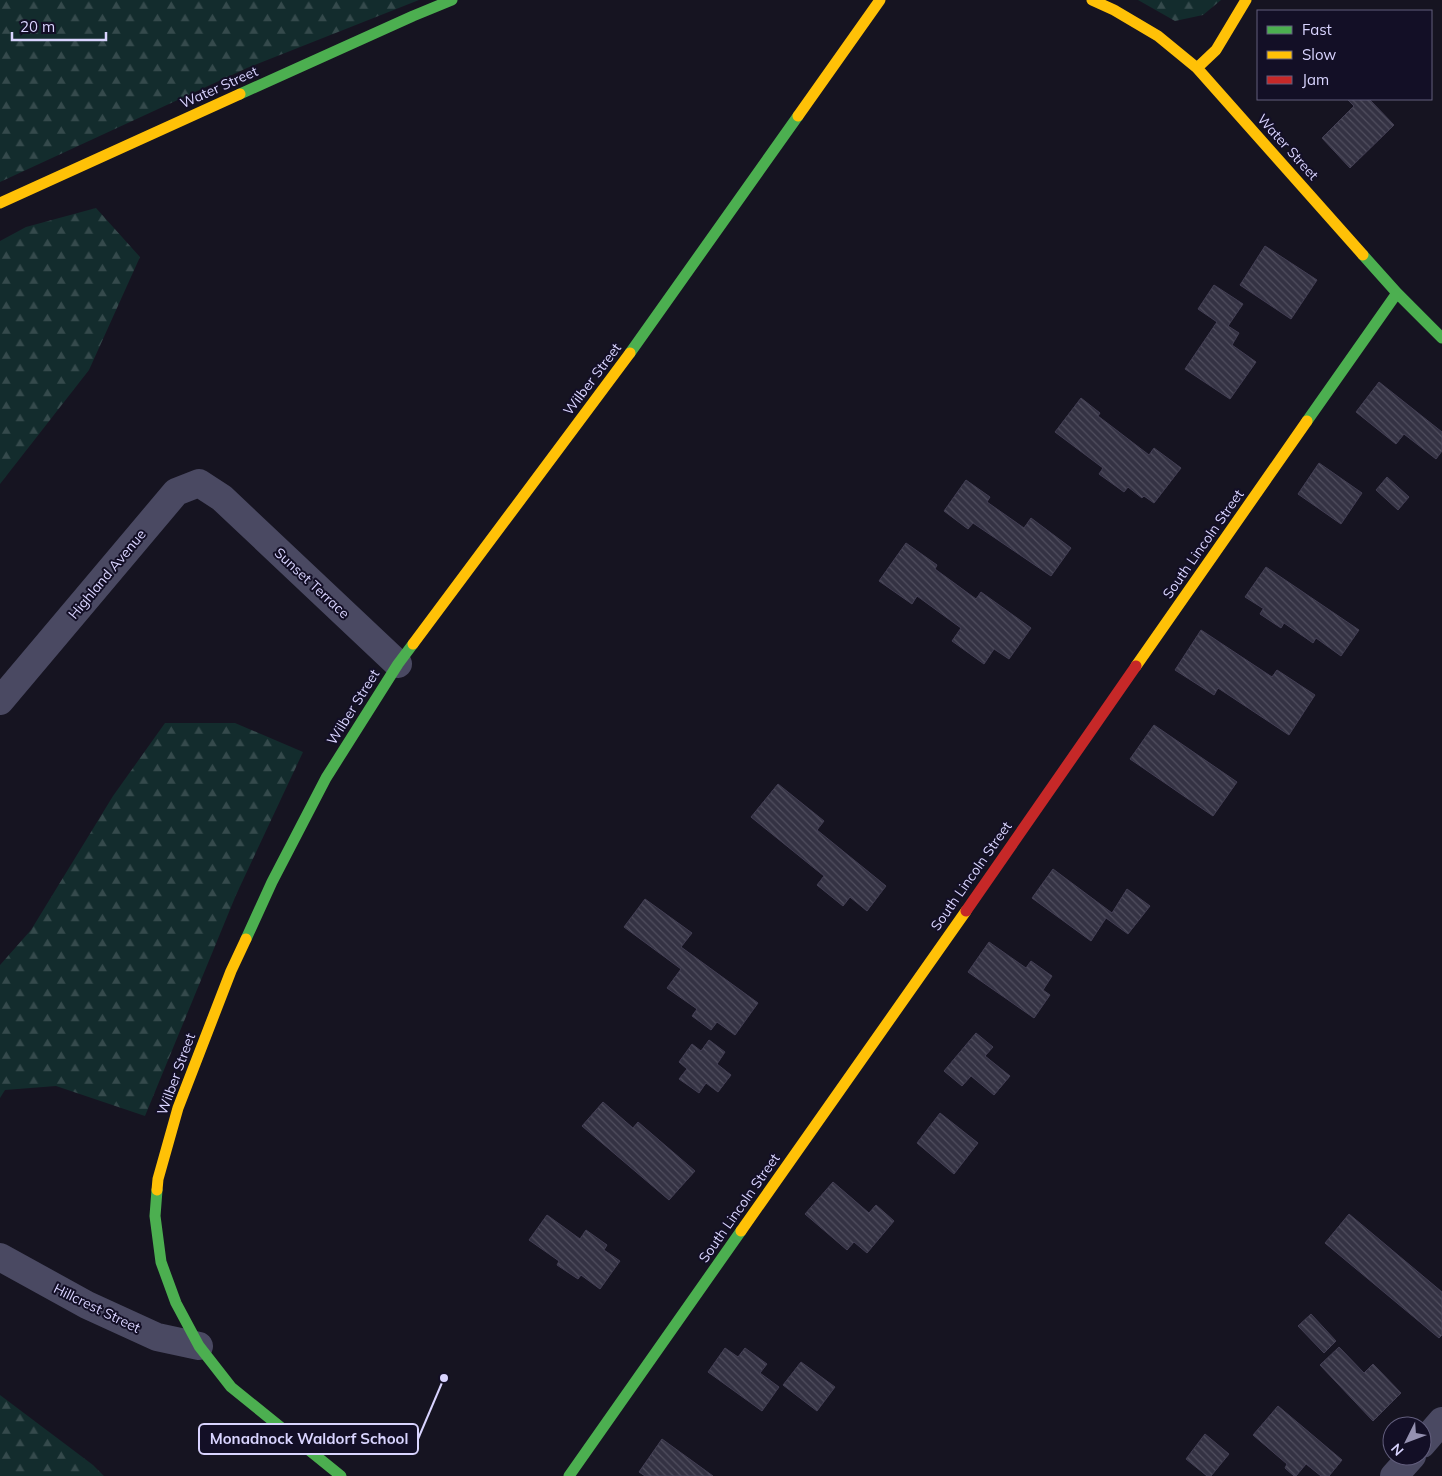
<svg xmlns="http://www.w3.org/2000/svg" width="1442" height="1476" font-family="Mulish,sans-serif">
  <defs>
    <pattern id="forest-firs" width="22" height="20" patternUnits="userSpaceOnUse" patternTransform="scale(1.25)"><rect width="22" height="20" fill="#132c2d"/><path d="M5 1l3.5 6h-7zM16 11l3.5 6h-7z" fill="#354a4c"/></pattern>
    <pattern id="building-back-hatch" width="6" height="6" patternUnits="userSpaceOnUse" patternTransform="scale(1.25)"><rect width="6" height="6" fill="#343243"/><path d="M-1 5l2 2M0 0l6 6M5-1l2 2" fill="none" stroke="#514f5f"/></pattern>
  </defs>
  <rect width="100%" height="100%" fill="#161421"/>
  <path fill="url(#forest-firs)" d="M 0,0 L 419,0 L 247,68 L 0,182 Z
    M 1138,0 L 1221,0 L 1203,15 L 1175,21 Z
    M 96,208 L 140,257 L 89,370 L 0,484 L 0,241 L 26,227 Z
    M 165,723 L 235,723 L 303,752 L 236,895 L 145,1116 L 56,1086 L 5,1090 L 0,1098 L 0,965 L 31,930 L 113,796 Z
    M 0,1395 L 93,1465 L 104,1476 L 0,1476 Z"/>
  <path fill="url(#building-back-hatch)" stroke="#433f54" d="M 1347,99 L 1369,99 L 1394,125 L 1350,168 L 1322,138 L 1354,106 Z
    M 1265,246 L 1317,280 L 1291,319 L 1240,285 Z
    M 1214,285 L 1243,304 L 1228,326 L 1239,333 L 1232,345 L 1256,362 L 1230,399 L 1185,369 L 1217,322 L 1198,309 Z
    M 1379,382 L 1442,432 L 1442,451 L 1436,459 L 1404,434 L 1396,444 L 1356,412 Z
    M 1081,398 L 1100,413 L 1098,416 L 1149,455 L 1154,448 L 1181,468 L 1154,503 L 1144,496 L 1142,498 L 1128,487 L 1124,492 L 1099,474 L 1103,468 L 1055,432 Z
    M 1319,463 L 1362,493 L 1341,524 L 1298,494 Z
    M 1387,477 L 1409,497 L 1398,510 L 1376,490 Z
    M 966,480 L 990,497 L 987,502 L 1024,528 L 1031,518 L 1071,548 L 1051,576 L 973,523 L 968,529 L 944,511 Z
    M 906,543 L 937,565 L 935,569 L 976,599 L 981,592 L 1031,628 L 1009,659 L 994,649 L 984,664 L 952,641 L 961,628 L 917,596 L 912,604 L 879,581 Z
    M 1266,567 L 1359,630 L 1341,656 L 1316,638 L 1313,643 L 1284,623 L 1281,628 L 1260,614 L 1263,609 L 1264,609 L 1245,597 Z
    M 1201,630 L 1272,677 L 1277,670 L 1315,695 L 1289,735 L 1218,688 L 1214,695 L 1175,670 Z
    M 1154,725 L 1237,782 L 1213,816 L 1130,759 Z
    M 778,784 L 824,821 L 817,830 L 886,886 L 867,911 L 850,897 L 843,906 L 817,885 L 824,876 L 751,817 Z
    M 1053,869 L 1112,913 L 1127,889 L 1150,906 L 1128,934 L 1106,918 L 1091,941 L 1032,898 Z
    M 645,899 L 692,933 L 681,947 L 758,1003 L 735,1035 L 717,1022 L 711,1030 L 692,1016 L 697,1009 L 667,988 L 681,969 L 624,927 Z
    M 989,942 L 1026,968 L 1031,961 L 1052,976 L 1043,990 L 1050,995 L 1034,1018 L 968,972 Z
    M 976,1033 L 993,1047 L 985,1056 L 1010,1076 L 994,1095 L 971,1076 L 962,1086 L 944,1071 Z
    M 709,1040 L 725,1052 L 717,1064 L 731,1075 L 718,1092 L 706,1083 L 699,1093 L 679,1079 L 687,1069 L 679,1062 L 692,1044 L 701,1051 Z
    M 603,1102 L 633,1128 L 638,1122 L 695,1171 L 669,1200 L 582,1126 Z
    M 940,1113 L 978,1143 L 954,1174 L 917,1143 Z
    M 833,1182 L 869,1213 L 876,1205 L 894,1221 L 867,1253 L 854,1242 L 847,1250 L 805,1214 Z
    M 1349,1214 L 1442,1292 L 1442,1335 L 1439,1338 L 1325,1243 Z
    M 547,1215 L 580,1239 L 586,1230 L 607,1245 L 604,1250 L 620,1261 L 600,1289 L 581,1275 L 578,1279 L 557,1265 L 559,1261 L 529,1240 Z
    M 1311,1314 L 1336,1341 L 1324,1353 L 1298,1326 Z
    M 1339,1347 L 1364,1373 L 1373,1364 L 1401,1393 L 1373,1421 L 1320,1365 Z
    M 725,1348 L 738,1357 L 745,1348 L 767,1364 L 760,1373 L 779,1387 L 762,1411 L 708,1372 Z
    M 801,1362 L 835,1387 L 817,1411 L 783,1385 Z
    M 1278,1406 L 1342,1460 L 1329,1476 L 1321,1476 L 1306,1464 L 1296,1476 L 1294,1476 L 1285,1468 L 1287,1464 L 1253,1435 Z
    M 1205,1434 L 1229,1454 L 1211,1476 L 1207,1476 L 1186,1459 Z
    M 662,1439 L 713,1476 L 645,1476 L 639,1472 Z"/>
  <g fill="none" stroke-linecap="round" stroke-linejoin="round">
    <path stroke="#4a4962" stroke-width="28" d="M 0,701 L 176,492 L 199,483 L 222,498 L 398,664
      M 0,1257 L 87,1305 L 157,1337 L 199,1346
      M 1422,1444 L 1442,1421
      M 1394,1476 L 1412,1456"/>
    <path stroke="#4caf50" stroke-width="11" d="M 240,94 L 413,16 L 452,0
      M 1363,255 L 1397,293 L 1442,338
      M 630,353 L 798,116
      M 1307,421 L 1397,293
      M 246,939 L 272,882 L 326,778 L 398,664 L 413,644
      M 157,1190 L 155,1216 L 161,1262 L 176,1303 L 199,1346 L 231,1387 L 341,1476
      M 569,1476 L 741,1231"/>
    <path stroke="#ffc107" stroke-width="11" d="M 1092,0 L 1114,10 L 1158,36 L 1197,68 L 1363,255
      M 1197,68 L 1216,50 L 1246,0
      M 798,116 L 880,0
      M 0,203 L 240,94
      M 413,644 L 630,353
      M 1136,666 L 1307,421
      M 157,1190 L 158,1179 L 178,1108 L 231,971 L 246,939
      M 741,1231 L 966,911"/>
    <path stroke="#c62828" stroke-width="11" d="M 966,911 L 1136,666"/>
  </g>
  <g text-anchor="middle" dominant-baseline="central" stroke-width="4" stroke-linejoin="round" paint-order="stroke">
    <g font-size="14" fill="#d9d4ff" stroke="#130f26">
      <text transform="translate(219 87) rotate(-24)">Water Street</text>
      <text transform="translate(1288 147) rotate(48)">Water Street</text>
      <text transform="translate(592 379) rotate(-53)">Wilber Street</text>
      <text transform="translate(1203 544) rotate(-55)">South Lincoln Street</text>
      <text transform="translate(107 574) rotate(-50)">Highland Avenue</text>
      <text transform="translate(312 583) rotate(43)">Sunset Terrace</text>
      <text transform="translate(353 707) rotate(-58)">Wilber Street</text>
      <text transform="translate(971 876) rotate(-55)">South Lincoln Street</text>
      <text transform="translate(176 1074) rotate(-70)">Wilber Street</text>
      <text transform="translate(739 1208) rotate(-55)">South Lincoln Street</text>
      <text transform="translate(97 1308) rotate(26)">Hillcrest Street</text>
    </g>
  </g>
  <path fill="none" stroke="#d9d4ff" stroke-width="2" d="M444 1378L418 1439"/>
  <circle fill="#d9d4ff" stroke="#130f26" stroke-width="2" cx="444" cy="1378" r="5"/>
  <rect fill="#130f26" stroke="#d9d4ff" stroke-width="2" x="199" y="1424" width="219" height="30" rx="5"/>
  <g font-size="15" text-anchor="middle" font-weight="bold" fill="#d9d4ff">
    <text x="309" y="1444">Monadnock Waldorf School</text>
  </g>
  <rect x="1257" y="10" width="175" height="90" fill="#130f26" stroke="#625e7d"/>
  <rect x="1267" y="26" width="25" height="8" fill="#4caf50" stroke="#625e7d"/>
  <text x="1302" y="35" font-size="15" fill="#d9d4ff">Fast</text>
  <rect x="1267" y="51" width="25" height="8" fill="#ffc107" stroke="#625e7d"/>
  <text x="1302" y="60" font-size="15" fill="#d9d4ff">Slow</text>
  <rect x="1267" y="76" width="25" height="8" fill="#c62828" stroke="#625e7d"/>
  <text x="1302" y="85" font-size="15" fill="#d9d4ff">Jam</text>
  <g transform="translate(1407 1441) rotate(228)"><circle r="24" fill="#130f26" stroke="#625e7d"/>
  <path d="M0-4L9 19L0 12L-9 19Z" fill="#9591b1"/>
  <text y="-8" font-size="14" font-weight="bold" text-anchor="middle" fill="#d9d4ff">N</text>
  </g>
  <path d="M12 32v8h94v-8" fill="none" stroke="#d9d4ff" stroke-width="2.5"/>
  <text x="20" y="32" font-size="15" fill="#d9d4ff" stroke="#130f26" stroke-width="4" paint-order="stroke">20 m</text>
</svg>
